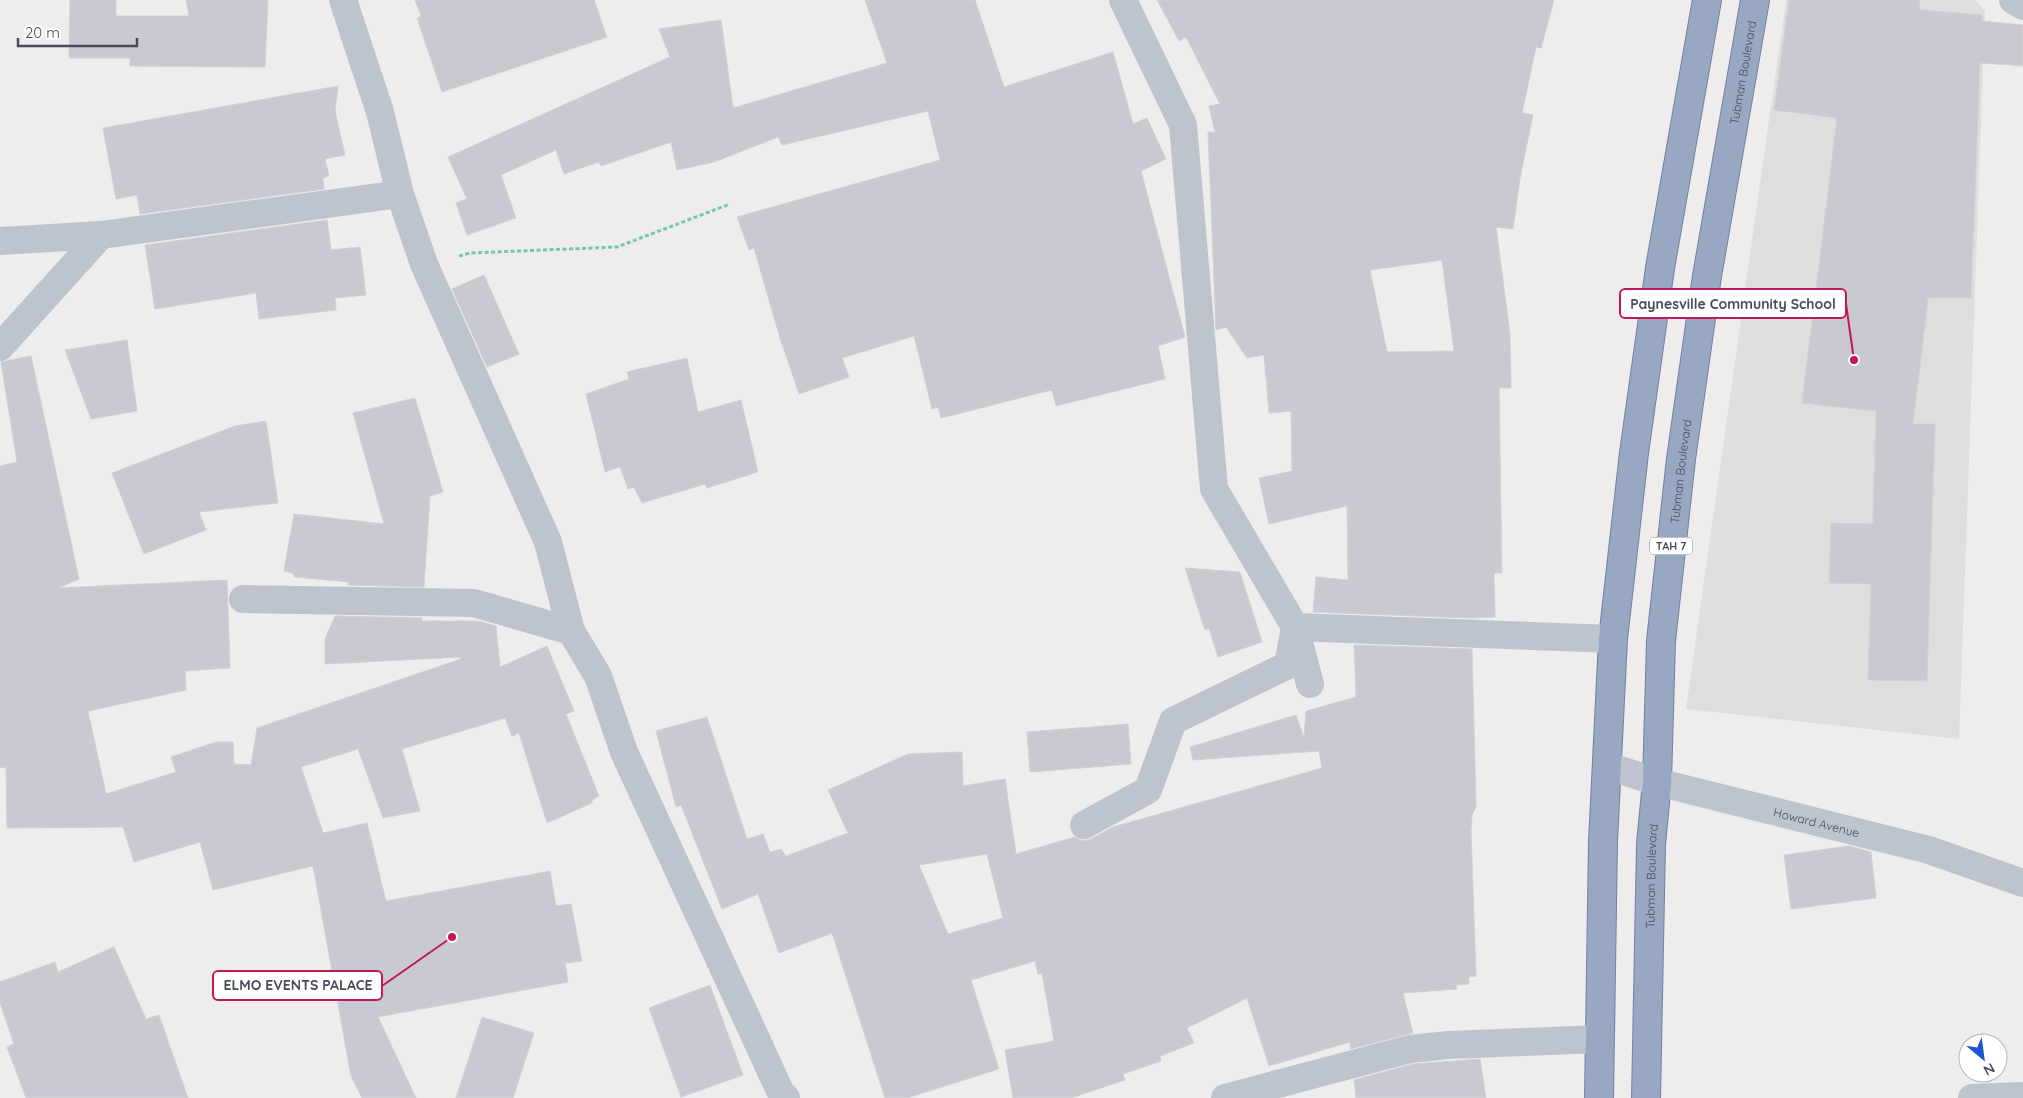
<svg xmlns="http://www.w3.org/2000/svg" width="2023" height="1098" font-family="Quicksand,sans-serif">
  <rect width="100%" height="100%" fill="#efecec"/>
  <path fill="#e0dddd" d="M 1786,0 L 1975,0 L 1985,11 L 1959,739 L 1686,709 Z"/>
  <path fill="#c9cad1" stroke="#d0d1d7" fill-rule="evenodd" d="M 70,0 L 116,0 L 116,16 L 189,16 L 186,0 L 268,0 L 265,67 L 130,66 L 130,58 L 69,58 Z
    M 415,0 L 594,0 L 607,37 L 442,92 L 417,18 L 421,16 Z
    M 865,0 L 975,0 L 1004,87 L 1113,52 L 1133,124 L 1147,118 L 1166,159 L 1141,171 L 1185,337 L 1158,346 L 1165,379 L 1056,406 L 1052,390 L 941,418 L 938,407 L 932,409 L 914,336 L 842,358 L 849,377 L 799,394 L 779,335 L 754,248 L 749,250 L 737,217 L 940,160 L 928,111 L 782,145 L 778,137 L 714,162 L 677,170 L 671,142 L 601,166 L 599,162 L 564,174 L 556,150 L 501,175 L 516,218 L 467,235 L 456,203 L 467,199 L 448,157 L 670,57 L 659,29 L 721,20 L 733,108 L 887,63 Z
    M 1157,0 L 1554,0 L 1541,48 L 1536,47 L 1522,113 L 1533,115 L 1520,178 L 1513,229 L 1496,227 L 1510,334 L 1511,388 L 1499,388 L 1502,573 L 1494,573 L 1495,617 L 1471,618 L 1313,612 L 1316,577 L 1348,580 L 1347,506 L 1269,524 L 1259,478 L 1292,471 L 1291,411 L 1269,413 L 1264,355 L 1247,358 L 1226,327 L 1216,330 L 1208,132 L 1215,132 L 1209,106 L 1220,104 L 1186,37 L 1179,41 ZM 1442,260 L 1454,351 L 1387,352 L 1370,270 Z
    M 1789,0 L 1920,0 L 1919,10 L 1982,15 L 1982,21 L 2023,25 L 2023,66 L 1980,63 L 1971,298 L 1928,298 L 1913,424 L 1935,424 L 1927,681 L 1868,680 L 1871,584 L 1829,583 L 1831,523 L 1873,524 L 1876,411 L 1802,403 L 1837,118 L 1774,110 Z
    M 338,86 L 335,111 L 345,155 L 325,159 L 329,176 L 323,178 L 324,189 L 140,214 L 137,195 L 116,199 L 103,128 Z
    M 327,220 L 331,250 L 360,247 L 366,295 L 335,298 L 336,310 L 259,319 L 256,293 L 155,309 L 145,245 Z
    M 484,275 L 519,354 L 487,367 L 452,289 Z
    M 127,340 L 137,411 L 91,419 L 65,350 Z
    M 31,356 L 79,579 L 58,588 L 227,580 L 230,668 L 185,671 L 186,690 L 88,711 L 106,794 L 176,772 L 171,757 L 216,742 L 233,742 L 234,764 L 251,765 L 257,728 L 461,659 L 460,657 L 325,664 L 325,639 L 335,616 L 422,618 L 422,621 L 478,621 L 496,626 L 500,667 L 547,646 L 574,711 L 566,714 L 599,796 L 592,800 L 592,803 L 547,823 L 519,733 L 512,736 L 505,718 L 402,749 L 420,811 L 383,818 L 358,749 L 301,767 L 323,833 L 367,823 L 386,901 L 550,871 L 556,906 L 571,904 L 582,961 L 565,963 L 568,982 L 378,1017 L 416,1098 L 362,1098 L 351,1076 L 313,866 L 213,890 L 200,842 L 134,862 L 123,827 L 7,828 L 6,767 L 0,768 L 0,466 L 17,462 L 1,362 Z
    M 687,358 L 698,412 L 741,400 L 758,472 L 707,488 L 705,484 L 642,503 L 634,487 L 628,489 L 620,467 L 605,472 L 586,394 L 629,379 L 627,372 Z
    M 415,398 L 443,492 L 430,496 L 424,587 L 348,585 L 349,582 L 295,577 L 292,573 L 284,571 L 294,514 L 384,524 L 353,413 Z
    M 266,421 L 278,503 L 199,512 L 206,530 L 144,554 L 112,473 L 235,426 Z
    M 1185,568 L 1240,572 L 1262,642 L 1218,657 L 1209,628 L 1205,630 Z
    M 1354,645 L 1472,649 L 1476,807 L 1472,815 L 1471,831 L 1476,976 L 1469,977 L 1469,984 L 1456,985 L 1457,989 L 1403,993 L 1413,1033 L 1350,1049 L 1350,1042 L 1269,1066 L 1247,998 L 1187,1028 L 1194,1043 L 1160,1056 L 1161,1061 L 1123,1074 L 1125,1080 L 1071,1098 L 1013,1098 L 1005,1050 L 1054,1041 L 1042,973 L 1038,974 L 1035,961 L 971,980 L 999,1069 L 907,1098 L 885,1098 L 832,933 L 779,953 L 758,894 L 722,909 L 681,805 L 676,807 L 656,731 L 707,717 L 747,839 L 763,834 L 770,852 L 781,849 L 786,856 L 848,833 L 828,790 L 908,754 L 962,752 L 963,786 L 1005,779 L 1016,854 L 1075,837 L 1083,841 L 1091,839 L 1113,827 L 1322,768 L 1319,751 L 1193,760 L 1190,747 L 1296,715 L 1304,738 L 1306,711 L 1356,697 ZM 987,854 L 1003,918 L 948,934 L 919,865 Z
    M 1128,724 L 1131,764 L 1030,772 L 1027,732 Z
    M 1849,846 L 1871,852 L 1876,898 L 1791,909 L 1784,855 Z
    M 114,947 L 146,1019 L 159,1015 L 188,1098 L 26,1098 L 7,1047 L 14,1044 L 0,1003 L 0,982 L 55,962 L 58,972 Z
    M 710,985 L 743,1075 L 681,1097 L 649,1008 Z
    M 482,1017 L 534,1033 L 513,1098 L 456,1098 Z
    M 1480,1059 L 1486,1098 L 1356,1098 L 1354,1080 L 1413,1064 Z"/>
  <g fill="none" stroke-linecap="round" stroke-linejoin="round">
    <defs>
      <g id="trunk">
        <path d="M 1599,1098 L 1603,842 L 1613,639 L 1634,453 L 1660,268 L 1707,0"/>
        <path id="s2" d="M 1646,1098 L 1651,844 L 1657,782 L 1661,641 L 1681,459 L 1707,276 L 1755,0"/>
      </g>
    </defs>
    <use href="#trunk" stroke="#7082a5" stroke-width="30"/>
    <path stroke="#74c8ab" stroke-width="3" stroke-dasharray="4 2.5" stroke-linecap="butt" d="M 459,256 L 470,253 L 617,247 L 730,204"/>
    <g stroke="#bdc4ce" stroke-width="28">
      <path d="M 343,0 L 380,112 L 400,194 L 424,264 L 548,542 L 571,631 L 598,676 L 624,752 L 781,1093 L 786,1098"/>
      <path d="M 1123,0 L 1183,125 L 1214,489 L 1295,627 L 1310,684"/>
      <path d="M 2013,0 L 2023,6"/>
      <path d="M 0,241 L 101,235 L 400,194"/>
      <path d="M 0,347 L 101,235"/>
      <path d="M 243,599 L 474,603 L 571,631"/>
      <path id="s1" d="M 1608,766 L 1657,782 L 1929,850 L 2023,883"/>
      <path d="M 1084,825 L 1148,790 L 1173,721 L 1288,665 L 1295,627 L 1613,639"/>
      <path d="M 1225,1098 L 1410,1049 L 1448,1045 L 1600,1039"/>
      <path d="M 1972,1098 L 2023,1096"/>
    </g>
    <use href="#trunk" stroke="#98a7c2" stroke-width="28"/>
  </g>
  <g text-anchor="middle" dominant-baseline="central" stroke-width="4" stroke-linejoin="round" paint-order="stroke">
    <rect fill="#fff" stroke="#7d828a" stroke-width="1" x="1650" y="537.5" width="42" height="17" rx="4"/>
    <g font-size="11" font-weight="bold" fill="#454c58">
      <text x="1671" y="546">TAH 7</text>
    </g>
    <g font-size="12" fill="#454c58" stroke="#fff">
      <text stroke="none"><textPath href="#s2" startOffset="1032">Tubman Boulevard</textPath></text>
      <text stroke="none"><textPath href="#s2" startOffset="628">Tubman Boulevard</textPath></text>
      <text stroke="none"><textPath href="#s1" startOffset="216">Howard Avenue</textPath></text>
      <text stroke="none"><textPath href="#s2" startOffset="222">Tubman Boulevard</textPath></text>
    </g>
  </g>
  <path fill="none" stroke="#c2185b" stroke-width="2" d="M1854 360L1846 304M452 937L382 986"/>
  <g fill="#c2185b" stroke="#fff" stroke-width="2">
    <circle cx="1854" cy="360" r="5"/>
    <circle cx="452" cy="937" r="5"/>
  </g>
  <g fill="#fff" stroke="#c2185b" stroke-width="2">
    <rect x="1620" y="289" width="226" height="29" rx="5"/>
    <rect x="213" y="971" width="169" height="29" rx="5"/>
  </g>
  <g font-size="14" text-anchor="middle" font-weight="bold" fill="#454c58">
    <text x="1733" y="309">Paynesville Community School</text>
    <text x="298" y="990">ELMO EVENTS PALACE</text>
  </g>
  <g transform="translate(1983 1058) rotate(151)"><circle r="24" fill="#ffffff" stroke="#b5b7bc"/>
  <path d="M0-4L9 19L0 12L-9 19Z" fill="#1f54d5"/>
  <text y="-8" font-size="14" font-weight="bold" text-anchor="middle" fill="#454c58">N</text>
  </g>
  <path d="M18 38v8h119v-8" fill="none" stroke="#454c58" stroke-width="2.5"/>
  <text x="25" y="38" font-size="15" fill="#454c58" stroke="#ffffff" stroke-width="4" paint-order="stroke">20 m</text>
</svg>
